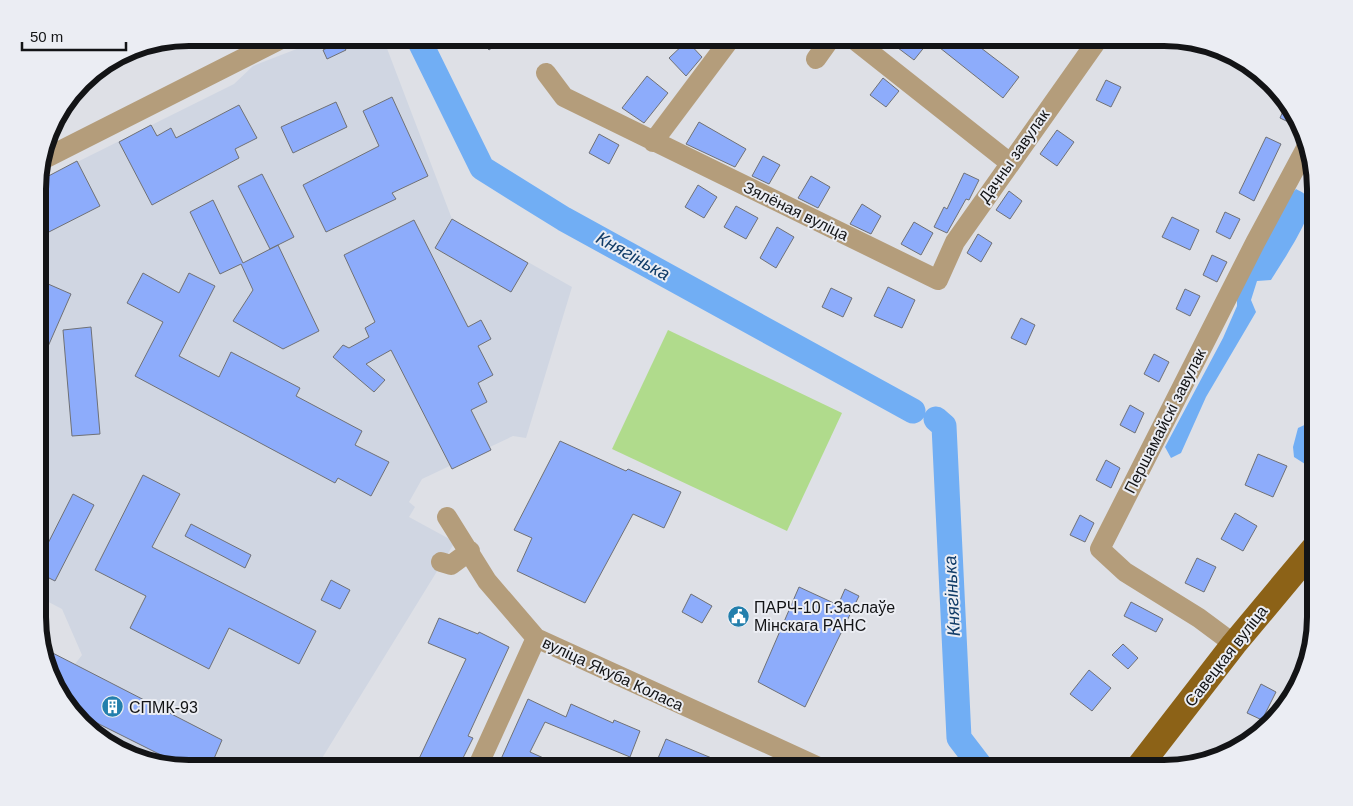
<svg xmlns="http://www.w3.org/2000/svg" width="1353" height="806" font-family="Arial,sans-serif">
  <rect width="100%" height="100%" fill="#dee0e6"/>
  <path fill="#d0d6e2" d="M 325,38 L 383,38 L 452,219 L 572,287 L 526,438 L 513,436 L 422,479 L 409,502 L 415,507 L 409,517 L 455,542 L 316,768 L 189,768 L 113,748 L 63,701 L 47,658 L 50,652 L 75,664 L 82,655 L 62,609 L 39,597 L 39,181 L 234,84 L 253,66 Z"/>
  <path fill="#b0db8c" d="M 668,330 L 842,413 L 787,531 L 612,449 Z"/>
  <path fill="#71aef4" d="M 1296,189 C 1302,192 1308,195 1310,202 C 1312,219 1280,265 1271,280 L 1257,281 L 1251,300 L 1256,312 L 1206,397 L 1181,453 L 1171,458 L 1165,447 L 1223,338 L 1237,306 L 1237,290 L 1289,196 Z
    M 1315,420 L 1315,461 L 1305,464 L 1294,457 L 1293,447 L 1298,428 Z"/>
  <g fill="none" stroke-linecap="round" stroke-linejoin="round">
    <path stroke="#71aef4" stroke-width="25" d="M 418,38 L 482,168 L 564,219 L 913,411
      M 936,419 L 944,426 L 959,738 L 982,768"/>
  </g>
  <path fill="#8dacfb" stroke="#6f7176" d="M 479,38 L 505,38 L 489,50 Z
    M 906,38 L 968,38 L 1019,77 L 1003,98 L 930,40 L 914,60 L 898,48 Z
    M 341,41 L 346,50 L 327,59 L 323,50 Z
    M 687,41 L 702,57 L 686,76 L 669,58 Z
    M 647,76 L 668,93 L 644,123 L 622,108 Z
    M 883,78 L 899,91 L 886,107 L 870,95 Z
    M 1106,80 L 1121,87 L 1111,107 L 1096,100 Z
    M 392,97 L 428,176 L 392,193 L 396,199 L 326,232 L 303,185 L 379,146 L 363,111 Z
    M 336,102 L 347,127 L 293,153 L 281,127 Z
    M 1286,104 L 1295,113 L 1299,127 L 1280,118 Z
    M 239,105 L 257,138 L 235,149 L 239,158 L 152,205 L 119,142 L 151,125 L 157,136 L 171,128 L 176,138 Z
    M 699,122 L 746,149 L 735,167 L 686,144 Z
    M 1057,130 L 1074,142 L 1057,166 L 1040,154 Z
    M 599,134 L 619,145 L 609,164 L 589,153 Z
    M 1266,137 L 1281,144 L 1254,201 L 1239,193 Z
    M 763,156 L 780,165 L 769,184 L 752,176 Z
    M 77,161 L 100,206 L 39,237 L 39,181 Z
    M 964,173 L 979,180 L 969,200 L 966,199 L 947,233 L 934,227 L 944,207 L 947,209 Z
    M 262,174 L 294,237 L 270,249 L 238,186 Z
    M 811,176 L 830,187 L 818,208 L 798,198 Z
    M 698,185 L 717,197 L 704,218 L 685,207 Z
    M 1009,191 L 1022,201 L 1010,219 L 996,210 Z
    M 213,200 L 243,263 L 278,245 L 319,331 L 283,349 L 233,321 L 253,290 L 241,264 L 220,274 L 190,212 Z
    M 862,204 L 881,216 L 871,234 L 850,224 Z
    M 736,206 L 758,218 L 746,239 L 724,227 Z
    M 1225,212 L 1240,219 L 1230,239 L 1216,232 Z
    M 1172,217 L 1199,230 L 1190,250 L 1162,237 Z
    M 452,219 L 528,263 L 511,292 L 435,248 Z
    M 414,220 L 468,327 L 481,320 L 491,339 L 478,346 L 493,375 L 478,383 L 487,402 L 471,410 L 491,450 L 452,469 L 391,350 L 366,364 L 385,380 L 374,392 L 333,357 L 343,345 L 349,348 L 369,337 L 365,328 L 375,322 L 344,255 Z
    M 914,222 L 933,233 L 921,255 L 901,244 Z
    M 777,227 L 794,237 L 776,268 L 760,258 Z
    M 978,234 L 992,243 L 981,262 L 967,253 Z
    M 1212,255 L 1227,262 L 1217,282 L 1203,275 Z
    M 143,273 L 179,293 L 189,273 L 215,286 L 179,356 L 219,377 L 231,352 L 300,388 L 296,396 L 362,431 L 355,445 L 389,462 L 371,496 L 338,478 L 335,483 L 135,376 L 163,322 L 127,303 Z
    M 39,280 L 71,294 L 39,367 Z
    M 888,287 L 915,300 L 902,328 L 874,316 Z
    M 831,288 L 852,298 L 843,317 L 822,307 Z
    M 1185,289 L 1200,296 L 1190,316 L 1176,309 Z
    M 1021,318 L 1035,325 L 1026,345 L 1011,338 Z
    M 91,327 L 100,434 L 72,436 L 63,330 Z
    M 1154,354 L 1169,362 L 1159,382 L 1144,374 Z
    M 1130,405 L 1144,413 L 1135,433 L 1120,425 Z
    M 560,441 L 626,471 L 628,469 L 681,492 L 664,528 L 633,514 L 585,603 L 517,571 L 532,538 L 514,530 Z
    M 1258,454 L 1287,466 L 1273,497 L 1245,485 Z
    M 1106,460 L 1120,468 L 1111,488 L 1096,480 Z
    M 143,475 L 180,494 L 152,547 L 316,631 L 299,664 L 229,628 L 209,669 L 130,628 L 146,596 L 95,570 Z
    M 73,494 L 94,505 L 55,581 L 39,573 L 39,561 Z
    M 1235,513 L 1257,526 L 1243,551 L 1221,539 Z
    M 1080,515 L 1094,523 L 1085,542 L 1070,535 Z
    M 191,524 L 251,555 L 245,568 L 185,536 Z
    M 1197,558 L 1216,567 L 1204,592 L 1185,583 Z
    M 331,580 L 350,590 L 340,609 L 321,600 Z
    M 799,587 L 838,605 L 845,589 L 859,596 L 805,707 L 758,682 Z
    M 691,594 L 712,606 L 702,623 L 682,612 Z
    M 1131,602 L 1163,619 L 1156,632 L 1124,616 Z
    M 439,618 L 478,634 L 479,632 L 509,647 L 468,736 L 473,738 L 458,768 L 429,768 L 417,763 L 466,659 L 428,643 Z
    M 1123,644 L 1138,658 L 1128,669 L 1112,655 Z
    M 43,648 L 222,740 L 210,768 L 185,767 L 75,712 L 63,701 Z
    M 1089,670 L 1111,688 L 1092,711 L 1070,694 Z
    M 1261,684 L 1276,692 L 1262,720 L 1247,713 Z
    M 528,699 L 566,717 L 571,704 L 613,723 L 614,720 L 640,731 L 630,757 L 545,722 L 530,752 L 566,768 L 497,768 Z
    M 666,739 L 697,752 L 736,768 L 654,768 Z"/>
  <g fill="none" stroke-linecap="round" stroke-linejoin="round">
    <path stroke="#b49d7b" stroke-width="20" d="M 852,38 L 1010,163
      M 816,59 L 831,38
      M 546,73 L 564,97 L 938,280 L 955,242 L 1099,38
      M 653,142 L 731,38
      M 42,160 L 283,38
      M 447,517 L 487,581 L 536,638
      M 441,562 L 451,565 L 470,551
      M 1234,644 L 1199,618 L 1125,572 L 1100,549 L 1255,243 L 1306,148
      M 477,768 L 536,638 L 821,768"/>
    <path stroke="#8c6217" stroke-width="26" d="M 1138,768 L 1234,644 L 1315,547"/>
  </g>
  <defs>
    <symbol id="civic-disc" viewBox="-11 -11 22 22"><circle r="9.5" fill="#237fac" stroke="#ebedf3"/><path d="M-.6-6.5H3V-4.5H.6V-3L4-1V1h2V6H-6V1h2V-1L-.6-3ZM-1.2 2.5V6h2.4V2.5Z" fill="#fff"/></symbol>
    <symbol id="building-disc" viewBox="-11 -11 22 22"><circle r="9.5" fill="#237fac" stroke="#ebedf3"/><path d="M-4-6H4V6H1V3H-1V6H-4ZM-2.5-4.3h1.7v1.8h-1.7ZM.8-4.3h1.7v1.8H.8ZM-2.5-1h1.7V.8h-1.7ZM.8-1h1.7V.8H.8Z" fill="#fff"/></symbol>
  </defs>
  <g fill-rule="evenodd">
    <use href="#civic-disc" x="726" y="604" width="25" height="25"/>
    <use href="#building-disc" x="100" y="694" width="25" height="25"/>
  </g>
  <g text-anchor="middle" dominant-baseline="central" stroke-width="4" stroke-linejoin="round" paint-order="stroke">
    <g font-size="16" fill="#131416" stroke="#ebedf3">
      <text transform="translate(1014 156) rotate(-55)">Дачны завулак</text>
      <text transform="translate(796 211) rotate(26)">Зялёная вуліца</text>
      <text transform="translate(1165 421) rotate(-63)">Першамайскі завулак</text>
      <text transform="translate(1226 656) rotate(-52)">Савецкая вуліца</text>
      <text transform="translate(613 674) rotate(25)">вуліца Якуба Коласа</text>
    </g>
    <g font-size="16" fill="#131416" stroke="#ebedf3" text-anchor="start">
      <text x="754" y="607">ПАРЧ-10 г.Заслаўе<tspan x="754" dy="18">Мінскага РАНС</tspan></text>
      <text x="129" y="707">СПМК-93</text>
    </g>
    <g font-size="18" font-style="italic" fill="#113c68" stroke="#ebedf3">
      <text transform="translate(633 256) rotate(29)">Княгінька</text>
      <text transform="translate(952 596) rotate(-93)">Княгінька</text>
    </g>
  </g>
  <path d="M0 0H1353V806H0ZM189 46H1164A143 143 0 0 1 1307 189V617A143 143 0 0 1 1164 760H189A143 143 0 0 1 46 617V189A143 143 0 0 1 189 46Z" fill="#ebedf3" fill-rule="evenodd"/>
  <path fill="none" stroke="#131416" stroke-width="6" d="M189 46H1164A143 143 0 0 1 1307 189V617A143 143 0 0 1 1164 760H189A143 143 0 0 1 46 617V189A143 143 0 0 1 189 46Z"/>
  <path d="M22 42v8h104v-8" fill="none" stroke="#131416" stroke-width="2.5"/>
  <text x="30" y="42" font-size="15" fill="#131416" stroke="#ebedf3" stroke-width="4" paint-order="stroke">50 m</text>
</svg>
